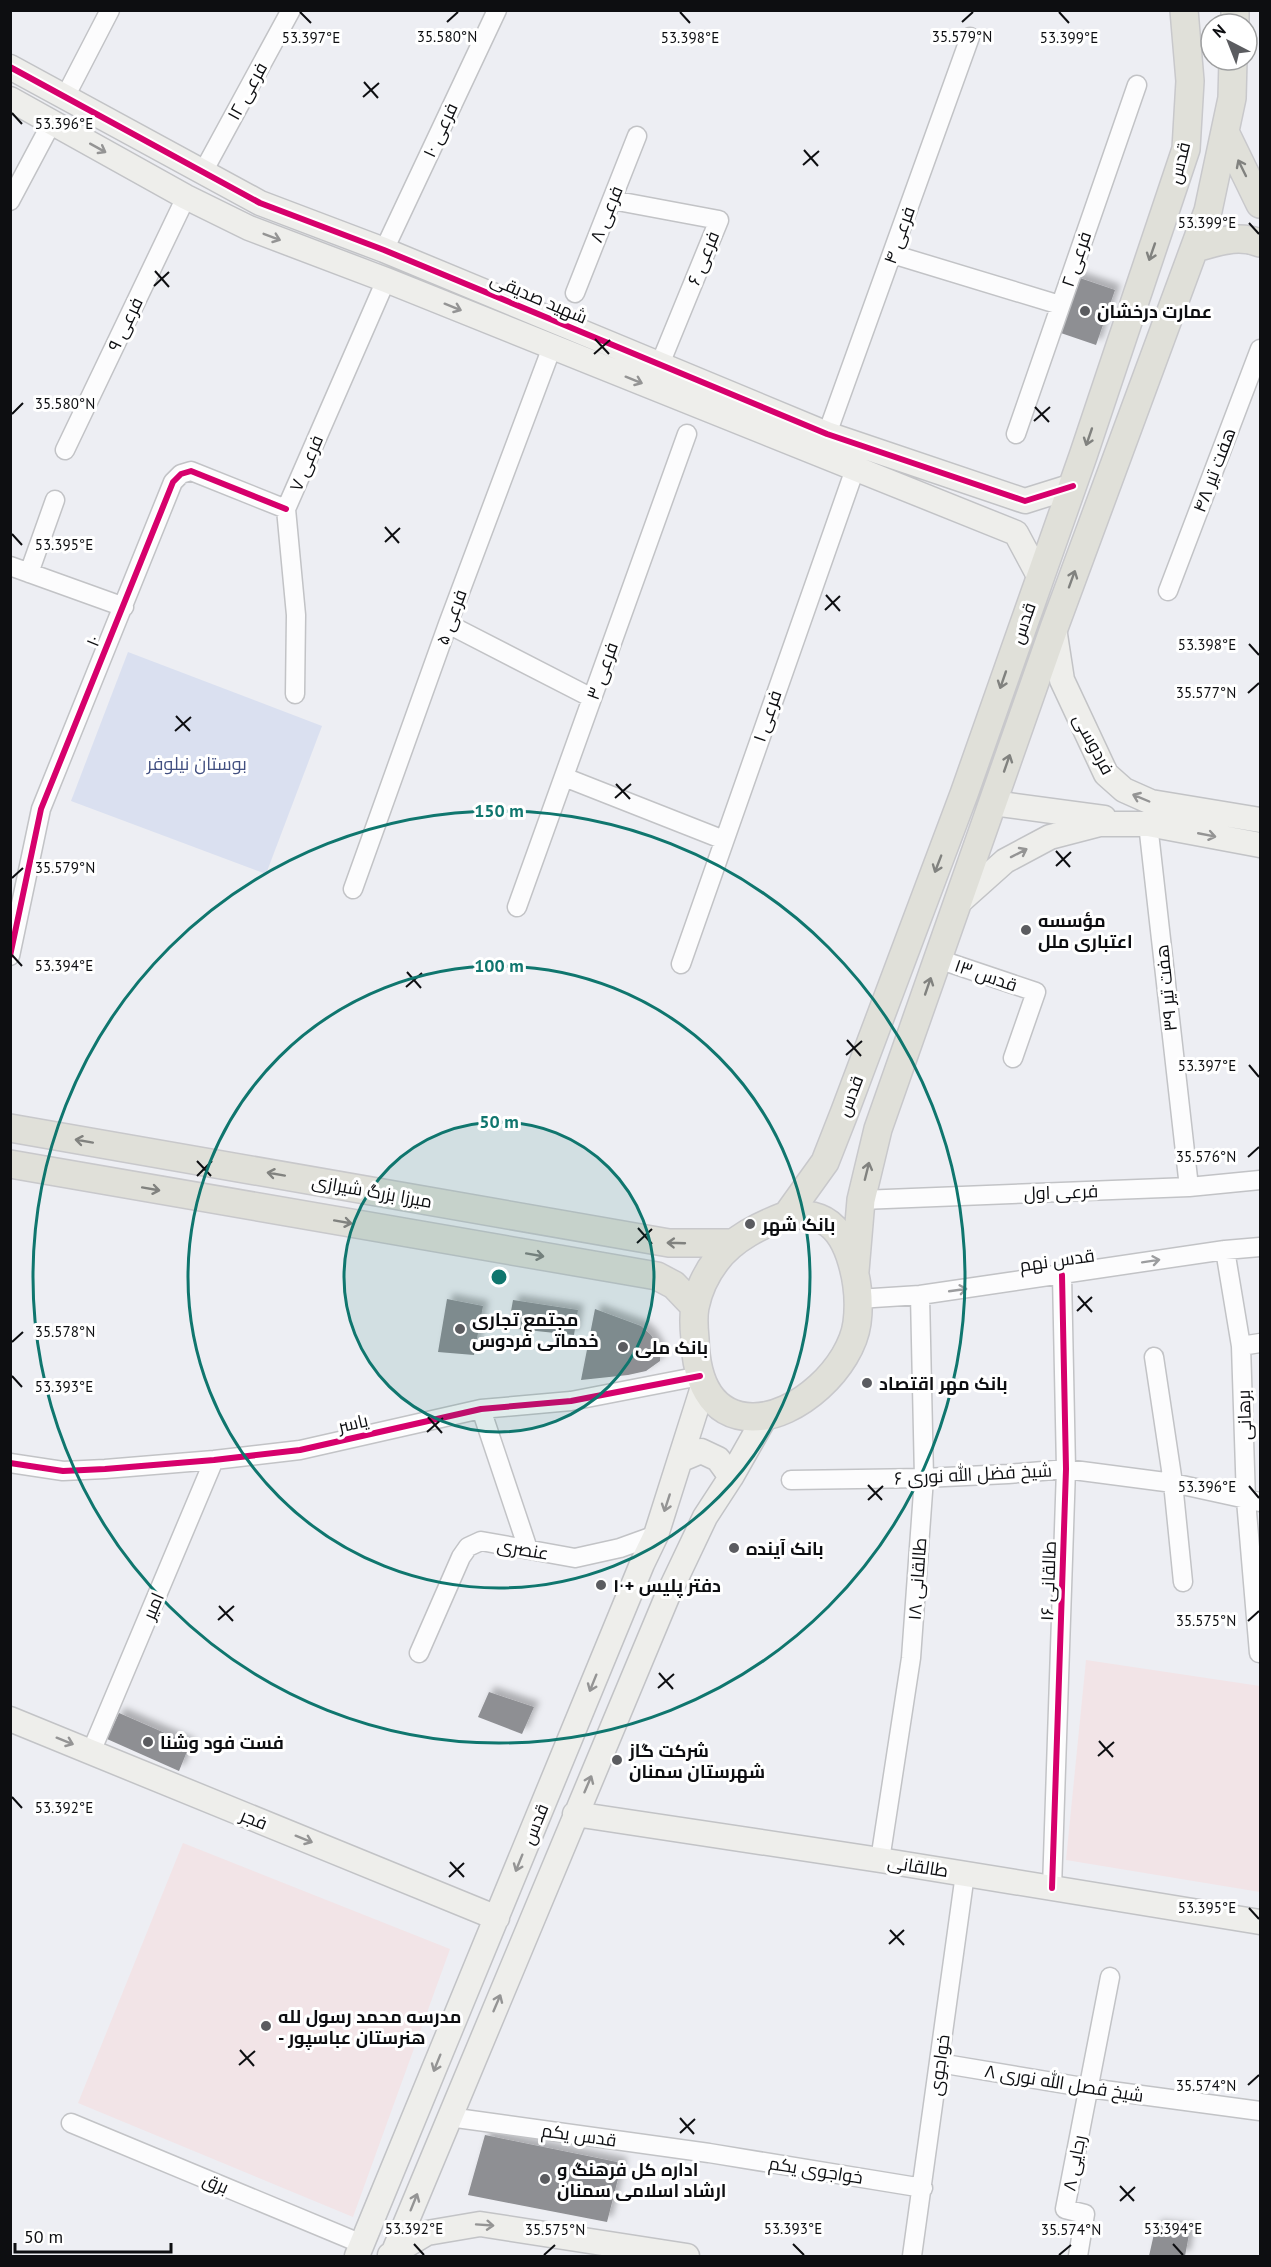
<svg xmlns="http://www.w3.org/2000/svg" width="1271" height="2267" font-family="'PT Sans',Cairo,sans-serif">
  <defs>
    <filter id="shadow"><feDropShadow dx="5.5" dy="-5.5" stdDeviation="3" flood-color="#0004"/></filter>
  </defs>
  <rect width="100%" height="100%" fill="#edeef3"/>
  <path fill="#f2e4e7" d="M 1086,1660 L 1260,1686 L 1260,1892 L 1066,1860 Z
    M 183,1843 L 450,1949 L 353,2217 L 78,2103 Z"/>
  <path fill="#dae0f0" d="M 128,652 L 322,726 L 266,874 L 71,801 Z"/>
  <path fill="#8e8f93" filter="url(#shadow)" d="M 1074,276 L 1115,290 L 1096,345 L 1055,331 Z
    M 447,1299 L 483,1306 L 474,1355 L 438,1352 Z
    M 513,1300 L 578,1310 L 574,1335 L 508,1328 Z
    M 595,1309 L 641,1326 L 651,1335 L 660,1350 L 660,1361 L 646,1371 L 628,1375 L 581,1380 Z
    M 489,1692 L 534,1707 L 522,1734 L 478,1717 Z
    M 119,1713 L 190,1744 L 179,1771 L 107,1739 Z
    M 485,2135 L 622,2163 L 607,2222 L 468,2195 Z
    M 1156,2225 L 1190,2229 L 1185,2256 L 1149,2256 Z"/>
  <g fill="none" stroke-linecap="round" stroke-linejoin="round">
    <defs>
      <path id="street" d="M 65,97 L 110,10
        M 203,172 L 291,10
        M 612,200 L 719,220 L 660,364
        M 10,201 L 52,122
        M 384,250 L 497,10
        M 892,254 L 1060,305
        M 575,293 L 637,136
        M 827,434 L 970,37
        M 1016,434 L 1137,85
        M 65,450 L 186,197
        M 10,566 L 124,607
        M 29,573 L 55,500
        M 1168,591 L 1260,349
        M 448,624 L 592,698
        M 295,694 L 296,615 L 286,509 L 386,280
        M 564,777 L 724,840
        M 1148,824 L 1189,1187
        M 353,889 L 448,624 L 552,347
        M 517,907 L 687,434
        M 10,956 L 41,809 L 173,482 L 181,474 L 191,471 L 286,509
        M 938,959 L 1036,992 L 1013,1058
        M 681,964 L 855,469
        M 861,1200 L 1189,1187 L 1260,1180
        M 1225,1250 L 1241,1346 L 1246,1500 L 1259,1653
        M 858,1299 L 920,1295 L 1225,1250 L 1260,1247
        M 1241,1346 L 1260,1343
        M 1154,1357 L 1173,1483 L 1183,1582
        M 481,1409 L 528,1549
        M 10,1463 L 63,1471 L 105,1469 L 214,1460 L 300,1450 L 481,1409 L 571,1401 L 700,1376
        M 791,1480 L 924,1478 L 1008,1474 L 1066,1469 L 1173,1483 L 1260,1502
        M 419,1653 L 461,1557 L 468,1547 L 481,1541 L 575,1558 L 620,1548 L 656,1535
        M 91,1752 L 214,1460
        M 880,1860 L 911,1658 L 924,1478 L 920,1295
        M 1052,1888 L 1066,1469 L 1062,1275
        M 939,2063 L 1089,2088 L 1260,2111
        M 449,2117 L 709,2153 L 923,2188
        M 71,2123 L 362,2244
        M 912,2256 L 965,1874
        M 1078,2256 L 1085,2214 L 1065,2209 L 1110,1977"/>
      <path id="secondary" d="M 10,67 L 260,203 L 384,250 L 827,434 L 1025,501 L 1073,486
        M 10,99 L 186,197 L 249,228 L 386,280 L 1016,533 L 1039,576
        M 1054,628 L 1062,680 L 1106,774 L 1124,790 L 1151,802 L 1260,820
        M 993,803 L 1104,818
        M 958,903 L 1005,861 L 1050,837 L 1100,824 L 1148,824 L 1260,845
        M 682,1459 L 701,1451 L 718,1459 L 731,1477
        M 10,1719 L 497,1918
        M 575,1814 L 880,1860 L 1260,1922
        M 390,2255 L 427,2233 L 480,2224 L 687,2256
        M 357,2256 L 642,1564 L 656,1535 L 703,1387
        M 392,2256 L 667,1597 L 705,1517 L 731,1477 L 765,1417"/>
      <path id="primary" d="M 1235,24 L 1235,10
        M 1225,132 L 1260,204
        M 1195,248 C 1218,242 1238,234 1260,243
        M 10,1128 L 669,1243 L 734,1243
        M 10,1164 L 657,1276 L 674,1285 L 695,1307
        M 787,1215 L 825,1162 L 845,1111 L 964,794 L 1083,456 L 1186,149 L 1190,81 L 1184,10
        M 787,1215 C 798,1215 809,1214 819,1218 C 835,1224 845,1241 850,1256 C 857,1277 860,1300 857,1323 C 851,1367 797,1418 752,1417 C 708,1416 696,1376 695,1339 C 694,1329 693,1317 695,1307 C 698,1292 706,1274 716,1261 C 733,1238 761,1225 787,1215 Z
        M 855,1271 L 861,1200 L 878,1129 L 1054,628 L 1208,211 L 1232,98 L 1233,60"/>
    </defs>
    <use href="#street" stroke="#c2c3c6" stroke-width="21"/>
    <use href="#secondary" stroke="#c2c3c6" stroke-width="27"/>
    <use href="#primary" stroke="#c8c8cb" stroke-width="30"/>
    <use href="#street" stroke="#fcfcfd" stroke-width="18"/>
    <use href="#secondary" stroke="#eeeeeb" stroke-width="24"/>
    <use href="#primary" stroke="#e0e0d9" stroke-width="27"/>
    <defs>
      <path id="cycleway" d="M 10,67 L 260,203 L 384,250 L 827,434 L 1025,501 L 1073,486
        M 10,956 L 41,809 L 173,482 L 181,474 L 191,471 L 286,509
        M 10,1463 L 63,1471 L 105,1469 L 214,1460 L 300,1450 L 481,1409 L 571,1401 L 700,1376
        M 1052,1888 L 1066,1469 L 1062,1275"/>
    </defs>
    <use href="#cycleway" stroke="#fff" stroke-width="10"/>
    <use href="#cycleway" stroke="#d6006c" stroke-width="6"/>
  </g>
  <defs><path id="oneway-shaft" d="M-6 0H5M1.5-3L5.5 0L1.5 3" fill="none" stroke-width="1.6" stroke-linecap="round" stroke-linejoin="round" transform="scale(1.5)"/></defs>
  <g stroke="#949494">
    <use href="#oneway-shaft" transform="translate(98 148) rotate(29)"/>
    <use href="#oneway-shaft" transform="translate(272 237) rotate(21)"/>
    <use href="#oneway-shaft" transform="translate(453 307) rotate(22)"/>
    <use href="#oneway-shaft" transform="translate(634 380) rotate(22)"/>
    <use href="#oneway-shaft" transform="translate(1141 798) rotate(-157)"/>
    <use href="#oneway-shaft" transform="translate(1207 835) rotate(11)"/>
    <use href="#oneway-shaft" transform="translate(1019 853) rotate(-27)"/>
    <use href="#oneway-shaft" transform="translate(667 1503) rotate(108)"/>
    <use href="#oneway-shaft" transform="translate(593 1683) rotate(112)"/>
    <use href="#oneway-shaft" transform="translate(65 1741) rotate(22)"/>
    <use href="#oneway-shaft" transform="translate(588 1784) rotate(-67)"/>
    <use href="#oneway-shaft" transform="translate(304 1839) rotate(22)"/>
    <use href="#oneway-shaft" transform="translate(519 1863) rotate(112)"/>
    <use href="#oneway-shaft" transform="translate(497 2003) rotate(-67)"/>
    <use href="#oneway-shaft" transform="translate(437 2063) rotate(112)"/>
    <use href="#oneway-shaft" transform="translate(414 2202) rotate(-68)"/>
    <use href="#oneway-shaft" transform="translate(485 2225) rotate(4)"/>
  </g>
  <g stroke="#81827f">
    <use href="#oneway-shaft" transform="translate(1242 168) rotate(-116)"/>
    <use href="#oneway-shaft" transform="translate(1152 252) rotate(109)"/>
    <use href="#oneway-shaft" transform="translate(1089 437) rotate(109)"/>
    <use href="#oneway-shaft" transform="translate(1072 579) rotate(-70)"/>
    <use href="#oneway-shaft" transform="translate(1003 680) rotate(109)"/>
    <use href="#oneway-shaft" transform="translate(1007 763) rotate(-71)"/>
    <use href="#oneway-shaft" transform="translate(938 864) rotate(111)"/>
    <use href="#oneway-shaft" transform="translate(928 986) rotate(-71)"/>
    <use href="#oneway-shaft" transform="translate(84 1141) rotate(-170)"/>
    <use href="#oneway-shaft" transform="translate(867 1171) rotate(-76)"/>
    <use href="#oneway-shaft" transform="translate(276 1174) rotate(-170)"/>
    <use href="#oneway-shaft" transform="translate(151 1189) rotate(10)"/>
    <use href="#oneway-shaft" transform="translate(343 1222) rotate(10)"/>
    <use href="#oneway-shaft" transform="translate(676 1243) rotate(-178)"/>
    <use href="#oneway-shaft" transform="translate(535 1255) rotate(10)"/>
  </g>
  <g stroke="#9c9d9f">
    <use href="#oneway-shaft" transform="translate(1151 1261) rotate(-9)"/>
    <use href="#oneway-shaft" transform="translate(958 1290) rotate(-8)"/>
  </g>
  <path fill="none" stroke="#0d0e11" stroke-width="2" d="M 300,12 L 311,23M 680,12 L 690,23M 1059,12 L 1069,23M 447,22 L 458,12M 962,22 L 973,12M 364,82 L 378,98M 363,97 L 379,83M 12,113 L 22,124M 804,150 L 818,166M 803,165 L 819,151M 1249,223 L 1259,234M 155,271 L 169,287M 154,286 L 169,272M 595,339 L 609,354M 594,354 L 610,340M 1035,407 L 1049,422M 12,414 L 23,403M 1034,421 L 1050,407M 385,527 L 399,543M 12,534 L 22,545M 385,542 L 400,528M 826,595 L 840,611M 825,610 L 840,596M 1249,644 L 1259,655M 1248,693 L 1259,683M 176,716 L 190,731M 175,731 L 191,717M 616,784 L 630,799M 615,798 L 631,784M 1056,851 L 1070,867M 1056,866 L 1071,852M 12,878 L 23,868M 12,955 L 22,966M 407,972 L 421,988M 406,987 L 422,973M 847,1040 L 861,1056M 846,1055 L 862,1041M 1249,1065 L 1259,1077M 1248,1157 L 1259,1147M 197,1161 L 211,1176M 197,1176 L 212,1161M 638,1228 L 652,1244M 637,1243 L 652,1229M 1078,1296 L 1092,1312M 1077,1311 L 1092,1297M 12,1342 L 23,1332M 12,1376 L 22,1387M 428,1417 L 442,1433M 427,1432 L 443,1418M 868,1485 L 882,1500M 1249,1486 L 1259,1498M 868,1500 L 883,1486M 219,1606 L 233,1621M 218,1620 L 234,1606M 1248,1621 L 1259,1611M 659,1673 L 673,1689M 658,1688 L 674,1674M 1099,1741 L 1113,1757M 1098,1756 L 1114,1742M 12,1797 L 22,1808M 450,1862 L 464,1877M 449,1877 L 464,1863M 1249,1908 L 1259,1919M 890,1930 L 904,1945M 889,1944 L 904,1930M 240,2050 L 254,2066M 239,2065 L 255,2051M 1248,2085 L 1259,2075M 680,2118 L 694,2134M 680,2133 L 695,2119M 1120,2186 L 1134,2201M 1120,2201 L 1135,2187M 414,2244 L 424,2255M 793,2244 L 804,2255M 1173,2244 L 1183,2255M 544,2255 L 555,2245M 1059,2255 L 1071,2245"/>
  <circle cx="499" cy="1277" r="155" fill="#0f766e" fill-opacity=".12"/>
  <g fill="none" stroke="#0f766e" stroke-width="3">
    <circle cx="499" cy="1277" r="155"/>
    <circle cx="499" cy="1277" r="311"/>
    <circle cx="499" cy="1277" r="466"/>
  </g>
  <g fill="#5b5c60" stroke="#fff" stroke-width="2">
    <circle cx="1085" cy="311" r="6"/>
    <circle cx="1026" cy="930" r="6"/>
    <circle cx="750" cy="1224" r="6"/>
    <circle cx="460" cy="1329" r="6"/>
    <circle cx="623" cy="1347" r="6"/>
    <circle cx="867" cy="1383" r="6"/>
    <circle cx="734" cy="1548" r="6"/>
    <circle cx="601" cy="1585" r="6"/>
    <circle cx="148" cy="1742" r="6"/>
    <circle cx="617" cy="1760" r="6"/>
    <circle cx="266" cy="2026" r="6"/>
    <circle cx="545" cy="2179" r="6"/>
  </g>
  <g text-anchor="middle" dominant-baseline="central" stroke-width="6" stroke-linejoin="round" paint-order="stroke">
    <g font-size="18" fill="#0d0e11" stroke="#fff">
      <text transform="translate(247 91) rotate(-61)">فرعی ۱۲</text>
      <text transform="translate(440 130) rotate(-65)">فرعی ۱۰</text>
      <text transform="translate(1179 163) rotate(-76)">قدس</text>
      <text transform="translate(606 214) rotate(-68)">فرعی ۸</text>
      <text transform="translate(899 235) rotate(-70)">فرعی ۴</text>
      <text transform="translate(703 258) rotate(-68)">فرعی ۶</text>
      <text transform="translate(1076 259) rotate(-71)">فرعی ۲</text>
      <text transform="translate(539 298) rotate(23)">شهید صدیقی</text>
      <text transform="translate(125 324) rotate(-64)">فرعی ۹</text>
      <text transform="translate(306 463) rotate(-67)">فرعی ۷</text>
      <text transform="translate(1214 470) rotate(-69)">هفت تیر ۴۸</text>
      <text transform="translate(451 617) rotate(-70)">فرعی ۵</text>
      <text transform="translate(1023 623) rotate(-71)">قدس</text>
      <text transform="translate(93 641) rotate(-68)">۱۰</text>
      <text transform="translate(602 671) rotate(-70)">فرعی ۳</text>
      <text transform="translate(767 716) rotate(-71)">فرعی ۱</text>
      <text transform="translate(1094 744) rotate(62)">فردوسی</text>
      <text transform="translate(986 975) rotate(19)">قدس ۱۳</text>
      <text transform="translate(1166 988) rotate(-96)">هفت تیر ۳۹</text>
      <text transform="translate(850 1096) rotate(-69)">قدس</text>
      <text transform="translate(372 1191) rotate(10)">میرزا بزرگ شیرازی</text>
      <text transform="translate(1061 1192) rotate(-2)">فرعی اول</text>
      <text transform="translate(1057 1260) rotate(-8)">قدس نهم</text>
      <text transform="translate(1244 1415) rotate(-92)">برهانی</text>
      <text transform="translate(353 1423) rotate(-13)">یاسر</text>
      <text transform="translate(973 1474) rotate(-3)">شیخ فضل الله نوری ۶</text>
      <text transform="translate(523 1549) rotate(10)">عنصری</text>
      <text transform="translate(917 1579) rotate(-86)">طالقانی ۱۸</text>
      <text transform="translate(1048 1581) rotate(-88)">طالقانی ۱۶</text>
      <text transform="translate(153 1606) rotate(-67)">امیر</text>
      <text transform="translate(254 1819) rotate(22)">فجر</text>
      <text transform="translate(535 1824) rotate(-68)">قدس</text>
      <text transform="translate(918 1866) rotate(9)">طالقانی</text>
      <text transform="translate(939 2065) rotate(-82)">خواجوی</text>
      <text transform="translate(1064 2083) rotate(9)">شیخ فصل الله نوری ۸</text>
      <text transform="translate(579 2135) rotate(8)">قدس یکم</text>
      <text transform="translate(1074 2163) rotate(-79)">رجایی ۸</text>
      <text transform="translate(816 2170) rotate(9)">خواجوی یکم</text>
      <text transform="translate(216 2183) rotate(23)">برق</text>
    </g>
    <g font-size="18" font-weight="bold" fill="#0d0e11" stroke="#fff" text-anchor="start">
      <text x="1097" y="311">عمارت درخشان</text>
      <text x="1038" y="920">مؤسسه<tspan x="1038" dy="21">اعتباری ملل</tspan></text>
      <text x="762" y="1224">بانک شهر</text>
      <text x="472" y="1319">مجتمع تجاری<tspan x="472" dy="21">خدماتی فردوس</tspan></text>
      <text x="635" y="1347">بانک ملی</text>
      <text x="879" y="1383">بانک مهر اقتصاد</text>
      <text x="746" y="1548">بانک آینده</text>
      <text x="613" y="1585">دفتر پلیس +۱۰</text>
      <text x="160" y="1742">فست فود وشنا</text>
      <text x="629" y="1750">شرکت گاز<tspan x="629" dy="21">شهرستان سمنان</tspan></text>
      <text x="278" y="2016">مدرسه محمد رسول لله<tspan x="278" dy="21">- هنرستان عباسپور</tspan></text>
      <text x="557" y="2169">اداره کل فرهنگ و<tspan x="557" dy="21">ارشاد اسلامی سمنان</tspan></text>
    </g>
    <g font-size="18" fill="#414f80" stroke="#fff">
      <text x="197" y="763">بوستان نیلوفر</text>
    </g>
  </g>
  <g font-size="15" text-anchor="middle" fill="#0d0e11" stroke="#fff" stroke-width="6" stroke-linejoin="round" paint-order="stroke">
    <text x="447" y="42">35.580°N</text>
    <text x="962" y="42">35.579°N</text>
    <text x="311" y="43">53.397°E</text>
    <text x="1069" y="43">53.399°E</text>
    <text x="690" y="43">53.398°E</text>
    <text x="64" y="129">53.396°E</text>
    <text x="1207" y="228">53.399°E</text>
    <text x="65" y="409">35.580°N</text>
    <text x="64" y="550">53.395°E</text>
    <text x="1207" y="650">53.398°E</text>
    <text x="1206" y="698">35.577°N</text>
    <text x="65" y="873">35.579°N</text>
    <text x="64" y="971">53.394°E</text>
    <text x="1207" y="1071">53.397°E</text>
    <text x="1206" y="1162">35.576°N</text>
    <text x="65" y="1337">35.578°N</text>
    <text x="64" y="1392">53.393°E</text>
    <text x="1207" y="1492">53.396°E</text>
    <text x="1206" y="1626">35.575°N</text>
    <text x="64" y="1813">53.392°E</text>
    <text x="1207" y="1913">53.395°E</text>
    <text x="1206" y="2091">35.574°N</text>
    <text x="414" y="2234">53.392°E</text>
    <text x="793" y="2234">53.393°E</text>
    <text x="1173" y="2234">53.394°E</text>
    <text x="555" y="2235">35.575°N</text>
    <text x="1071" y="2235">35.574°N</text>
  </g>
  <circle cx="499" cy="1277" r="9" fill="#0f766e" stroke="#fff" stroke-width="3"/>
  <g font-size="18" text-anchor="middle" font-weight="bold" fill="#0f766e" stroke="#fff" stroke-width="6" stroke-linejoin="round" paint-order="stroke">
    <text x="499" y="817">150 m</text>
    <text x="499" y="972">100 m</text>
    <text x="499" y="1128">50 m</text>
  </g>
  <rect width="1271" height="2267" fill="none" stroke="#0d0e11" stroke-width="24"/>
  <g transform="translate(1229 42) rotate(318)"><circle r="28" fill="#ffffff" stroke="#9e9fa0" stroke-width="1.5"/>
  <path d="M0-4.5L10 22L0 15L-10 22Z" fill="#5b5c60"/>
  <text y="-9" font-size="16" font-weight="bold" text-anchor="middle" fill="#0d0e11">N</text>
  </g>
  <path d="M15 2243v9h156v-9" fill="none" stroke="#0d0e11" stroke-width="3"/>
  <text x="24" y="2243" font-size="18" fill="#0d0e11" stroke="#ffffff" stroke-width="4.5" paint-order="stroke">50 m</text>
</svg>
